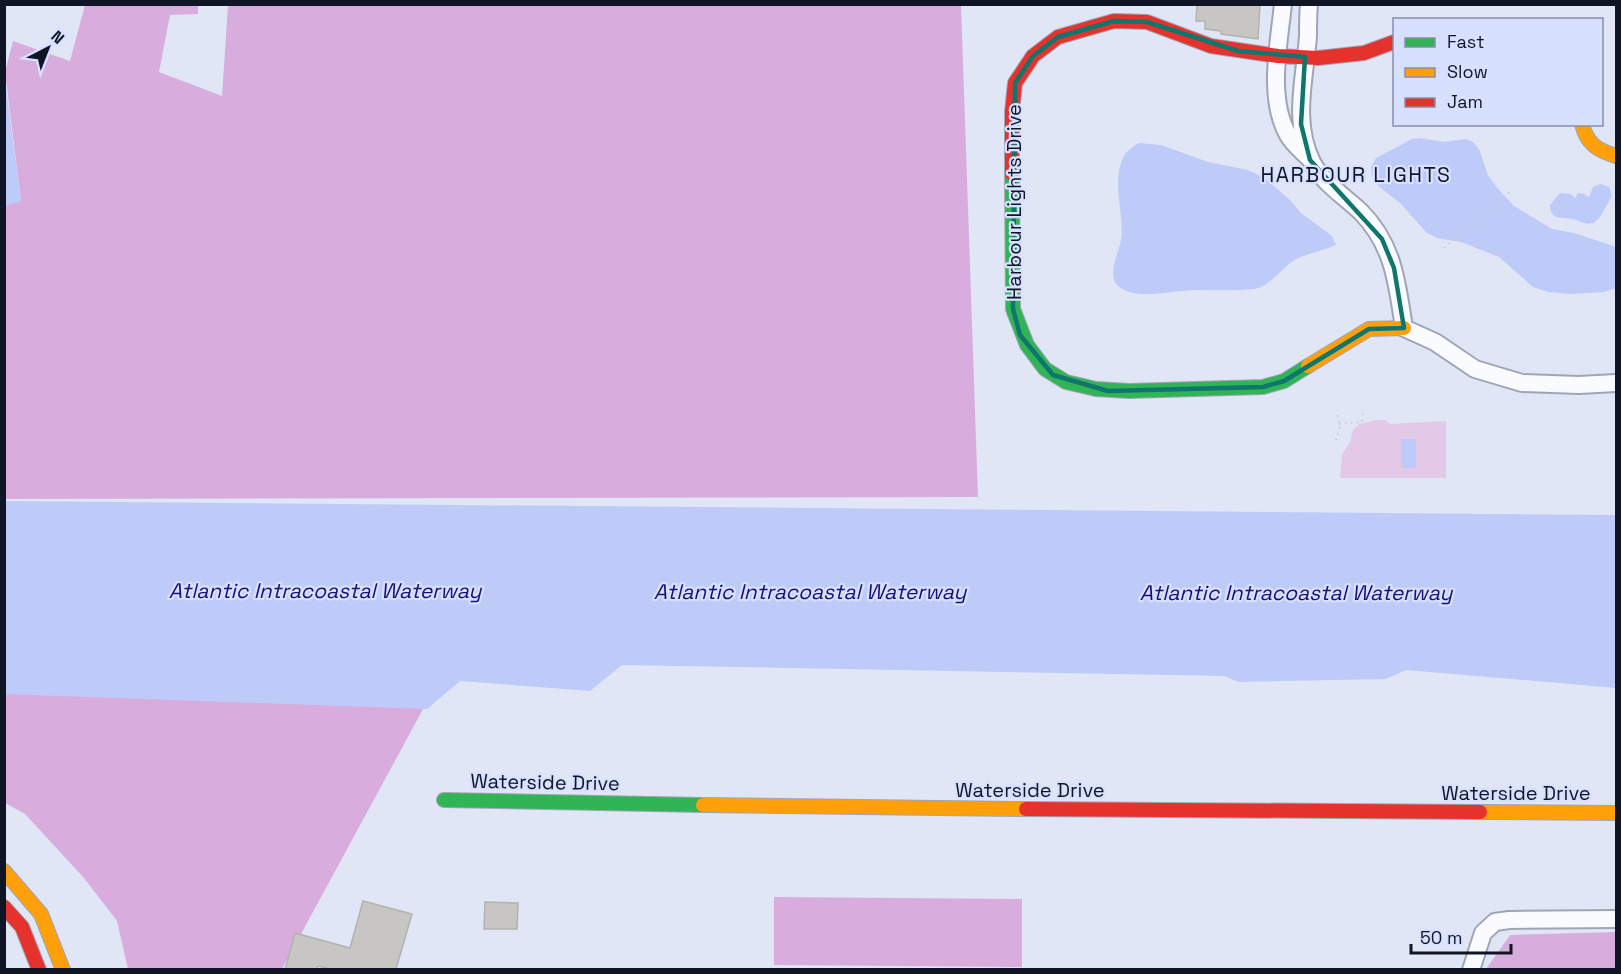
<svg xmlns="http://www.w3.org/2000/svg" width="1621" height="974" font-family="'Space Grotesk',sans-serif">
  <rect width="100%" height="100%" fill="#e0e6f6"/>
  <path fill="#e3c8e8" d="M 1376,420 L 1385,420 L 1390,424 L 1446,421 L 1446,478 L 1340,478 L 1342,455 L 1350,442 L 1353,430 L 1359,424 Z"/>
  <path fill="#d8addd" d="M 85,5 L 198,5 L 198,14 L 170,15 L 159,72 L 222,96 L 228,5 L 961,5 L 978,497 L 5,499 L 4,205 L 21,201 L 5,72 L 13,41 L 70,61 Z
    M 5,689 L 428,700 L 282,969 L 128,969 L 117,921 L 84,878 L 25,814 L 5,803 Z
    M 774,897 L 1022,899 L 1022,967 L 774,965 Z
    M 1616,932 L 1616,969 L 1486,969 L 1510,935 Z"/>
  <path fill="#becbf8" d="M 4,72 L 21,201 L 5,205 L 4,205 Z
    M 1421,138 L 1443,142 L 1466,139 L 1473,142 L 1479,149 L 1488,175 L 1498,189 L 1514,206 L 1552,229 L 1574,233 L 1616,247 L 1616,288 L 1604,292 L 1571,294 L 1548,292 L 1533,287 L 1499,257 L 1461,242 L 1437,238 L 1427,233 L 1400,203 L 1377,185 L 1372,177 L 1371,167 L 1376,158 L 1412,139 Z
    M 1139,143 L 1161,145 L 1208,162 L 1248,170 L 1265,178 L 1291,201 L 1301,213 L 1332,236 L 1336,245 C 1321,252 1304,253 1290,263 C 1278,273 1270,285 1255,289 C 1235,291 1215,290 1196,290 C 1174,290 1137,301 1119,287 C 1106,277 1118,254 1121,240 C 1125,214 1111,184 1123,158 C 1126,151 1132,147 1139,143 Z
    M 1601,184 L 1609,187 L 1612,196 L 1600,217 L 1594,223 C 1585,225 1582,222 1573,219 C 1563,217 1550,221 1550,205 L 1560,193 L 1571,194 L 1575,198 L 1578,193 L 1584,194 L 1589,197 L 1593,187 Z
    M 1401,439 L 1416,439 L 1416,468 L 1401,468 Z
    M 5,501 L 1616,515 L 1616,688 L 1406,670 L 1386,679 L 1238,682 L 1225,676 L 622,665 L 590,691 L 460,681 L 427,709 L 5,694 Z"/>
  <path fill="#c7c6c3" stroke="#b3b2b0" stroke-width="1.5" d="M 1197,4 L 1260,4 L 1258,39 L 1221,34 L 1221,31 L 1205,29 L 1205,21 L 1196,21 Z
    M 363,901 L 412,914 L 396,969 L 330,969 L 318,966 L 317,969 L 285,969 L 295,933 L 350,948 Z
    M 485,902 L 518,903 L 517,929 L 484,929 Z"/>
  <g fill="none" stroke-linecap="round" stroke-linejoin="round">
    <defs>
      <path id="street" d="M 1283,4 C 1279,44 1267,98 1288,135 C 1293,144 1302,151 1310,159
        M 1309,4 C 1308,15 1308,26 1308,36 C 1305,78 1292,122 1312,162 C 1322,182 1344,196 1360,211 C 1394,245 1397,283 1404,328 L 1435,342 L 1475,369 L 1522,383 L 1579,385 L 1616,383
        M 1471,970 L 1483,933 L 1495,922 L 1509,920 L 1616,919"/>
      <path id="fast" d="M 1012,174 L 1013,309 L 1027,345 L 1045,369 L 1066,382 L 1096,389 L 1129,391 L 1263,387 L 1284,381 L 1308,366
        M 444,800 L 703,805"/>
      <path id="slow" d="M 1582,124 C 1587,144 1597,150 1616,156
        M 1308,366 L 1369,329 L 1404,328
        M 703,805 L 1026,809
        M 1480,812 L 1616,813
        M 4,871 L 41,914 L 63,970"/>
      <path id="jam" d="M 1012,174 L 1012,112 L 1015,83 L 1033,56 L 1058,37 L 1114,21 L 1147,22 L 1211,46 L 1278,56 L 1318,58 L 1364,53 L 1394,42
        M 1026,809 L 1480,812
        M 4,907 L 22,927 L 39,970"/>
    </defs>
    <use href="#street" stroke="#a0a5b5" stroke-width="20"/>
    <use href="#fast" stroke="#a0a5b5" stroke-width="16"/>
    <use href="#slow" stroke="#a0a5b5" stroke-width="16"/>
    <use href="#jam" stroke="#a0a5b5" stroke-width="16"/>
    <path stroke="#c8cacf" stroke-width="2" stroke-dasharray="1.5 4.5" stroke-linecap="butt" d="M 1444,248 L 1512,190
      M 1339,424 L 1362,422 L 1363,412
      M 1336,440 L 1340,426 L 1337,412"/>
    <use href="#street" stroke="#fafbfe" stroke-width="16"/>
    <use href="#fast" stroke="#30b455" stroke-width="14"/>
    <use href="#slow" stroke="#ff9f0a" stroke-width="14"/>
    <use href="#jam" stroke="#e5322d" stroke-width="14"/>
  </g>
  <path fill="none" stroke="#0f766e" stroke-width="4.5" stroke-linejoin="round" d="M 1114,21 L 1147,22 L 1238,51 L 1305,57 L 1301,124 L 1310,160 L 1382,239 L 1394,268 L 1404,328 L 1369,329 L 1284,381 L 1263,387 L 1108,391 L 1053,375 L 1020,335 L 1013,309 L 1015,83 L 1033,56 L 1058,37 Z"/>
  <g text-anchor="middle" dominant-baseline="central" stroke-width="4.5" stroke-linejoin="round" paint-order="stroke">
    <g font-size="20" fill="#101526" stroke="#d7e1ff">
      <text transform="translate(1014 202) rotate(-90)">Harbour Lights Drive</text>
      <text transform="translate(545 782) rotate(1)">Waterside Drive</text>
      <text x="1030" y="790">Waterside Drive</text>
      <text x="1516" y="793">Waterside Drive</text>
    </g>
    <g font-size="21" letter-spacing="1.5" fill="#101526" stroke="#d7e1ff">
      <text x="1356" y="174">HARBOUR LIGHTS</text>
    </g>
    <g font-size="21" font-style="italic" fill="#160f7c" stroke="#d7e1ff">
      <text x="325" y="590">Atlantic Intracoastal Waterway</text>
      <text x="810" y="591">Atlantic Intracoastal Waterway</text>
      <text x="1296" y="592">Atlantic Intracoastal Waterway</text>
    </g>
  </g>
  <rect width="1621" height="974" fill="none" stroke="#101526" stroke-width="12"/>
  <rect x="1393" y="18" width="210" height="108" fill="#d7e1ff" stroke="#878fa8" stroke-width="1.5"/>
  <rect x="1405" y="38" width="30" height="9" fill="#30b455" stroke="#878fa8" stroke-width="1.5"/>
  <text x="1447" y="48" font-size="18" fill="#101526">Fast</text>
  <rect x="1405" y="68" width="30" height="9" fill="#ff9f0a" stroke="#878fa8" stroke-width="1.5"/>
  <text x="1447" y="78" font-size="18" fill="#101526">Slow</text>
  <rect x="1405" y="98" width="30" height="9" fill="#e5322d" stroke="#878fa8" stroke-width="1.5"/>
  <text x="1447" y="108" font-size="18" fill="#101526">Jam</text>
  <g transform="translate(48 48) rotate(42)" stroke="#d7e1ff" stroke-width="4.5" paint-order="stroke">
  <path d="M0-4.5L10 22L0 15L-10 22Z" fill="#101526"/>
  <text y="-9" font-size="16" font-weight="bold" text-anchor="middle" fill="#101526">N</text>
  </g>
  <path d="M1411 944v9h100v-9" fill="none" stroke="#101526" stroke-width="3"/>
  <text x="1420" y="944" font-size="18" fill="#101526" stroke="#d7e1ff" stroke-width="4.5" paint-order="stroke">50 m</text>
</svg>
